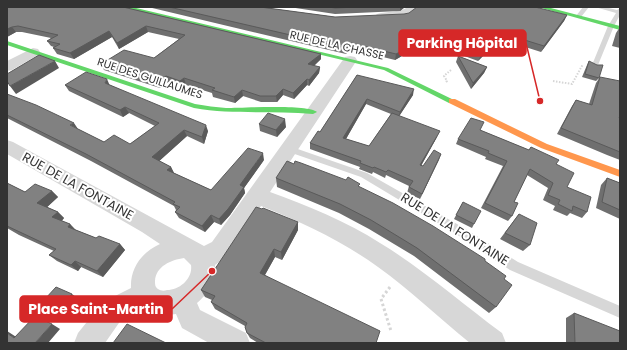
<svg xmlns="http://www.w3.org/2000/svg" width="627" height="350" font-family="Poppins,sans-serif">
  <rect width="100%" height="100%" fill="#fff"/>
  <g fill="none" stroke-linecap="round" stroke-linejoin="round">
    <path stroke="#d6d6d6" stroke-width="2" stroke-dasharray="1.5 1.5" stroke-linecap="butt" d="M 553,81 L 572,84 L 583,64
      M 446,82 L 447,81 L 444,76 L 452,69"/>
    <path stroke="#d6d6d6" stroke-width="3" stroke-dasharray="2.5 2.5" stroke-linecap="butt" d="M 390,287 L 381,299 L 391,331"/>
    <path fill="#d7d7d7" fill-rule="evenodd" d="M 583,7 L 589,7 L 581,17 L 577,17 L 576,16 Z
      M 595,7 L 605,7 L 617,10 L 620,8 L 620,15 L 614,26 L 598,65 L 595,67 L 592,65 L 608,26 L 616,13 Z
      M 289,146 L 367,173 L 464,228 L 518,262 L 620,306 L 620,318 L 510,270 L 456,234 L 361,177 L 286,151 L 285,149 L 286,147 Z"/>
    <path fill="#d7d7d7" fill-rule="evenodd" d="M 408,7 L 421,7 C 412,19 391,22 377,18 L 375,16 L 377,14 C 388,11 398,13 408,7 Z
      M 33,48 L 38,49 L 40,52 L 38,55 L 12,70 L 7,71 L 7,61 Z
      M 350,56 L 355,57 L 357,60 L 270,192 C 308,206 346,221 380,243 C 423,269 461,303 502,333 L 506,343 L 470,343 C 439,318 410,290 378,267 C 342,241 302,222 261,206 L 228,256 L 215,265 C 217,279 208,294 197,303 L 200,310 L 246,333 L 250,343 L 209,343 L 182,328 L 176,314 L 161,316 L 142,308 L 121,320 L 105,343 L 74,343 L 78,333 L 103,302 L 131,288 C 130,268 142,252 160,244 L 142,232 L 7,154 L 7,140 L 13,142 L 204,246 L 212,242 L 345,57 ZM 184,258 L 191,265 C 193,278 180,290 167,290 C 164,291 161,291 158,289 C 155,287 155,284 155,281 C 156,266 171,260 184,258 Z"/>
    <path fill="#63d668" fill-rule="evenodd" d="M 122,7 L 132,7 L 388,68 L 456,101 L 455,103 L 449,103 L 384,70 Z
      M 538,7 L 547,7 L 620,26 L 620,30 Z
      M 7,41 L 195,104 C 206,106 216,107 226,108 C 242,108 308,104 317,112 L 313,114 C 273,110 233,115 194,108 L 7,45 Z"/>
    <path fill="#ff974d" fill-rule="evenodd" d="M 449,99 L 455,99 L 547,144 L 620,170 L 620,177 L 541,148 L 449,103 Z"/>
  </g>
  <path fill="#6f6f6f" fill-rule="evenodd" d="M 7,7 L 123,7 L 321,54 L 321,59 L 314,66 L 320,67 L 319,73 L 309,86 L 307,85 L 294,99 L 283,95 L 277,102 L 261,102 L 243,96 L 235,103 L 213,97 L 212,93 L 186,85 L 182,87 L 168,82 L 160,88 L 104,70 L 101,64 L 154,58 L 179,39 L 148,32 L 119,49 L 112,37 L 74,59 L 57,54 L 53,48 L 54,47 L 51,46 L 47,41 L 51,38 L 22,32 L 16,32 L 7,37 Z
    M 148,7 L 260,7 L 335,17 L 567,15 L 564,21 L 541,52 L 500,39 L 478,61 L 426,42 L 395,60 L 351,49 L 346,54 Z
    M 289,7 L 405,7 L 400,11 L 335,14 Z
    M 620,27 L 620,48 L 612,46 L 616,33 Z
    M 458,56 L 487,67 L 484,73 L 471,89 L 456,62 Z
    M 589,61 L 599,78 L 596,81 L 582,77 L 587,65 Z
    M 357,75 L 413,95 L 399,116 L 437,137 L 421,166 L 423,166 L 441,154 L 420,199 L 407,193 L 409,186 L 386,175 L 385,178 L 373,172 L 372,174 L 359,169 L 360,167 L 310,149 L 310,143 L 320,132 ZM 366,104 L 391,114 L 369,146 L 346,139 Z
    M 600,77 L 620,118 L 620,160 L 607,155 L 557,134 L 572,106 L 576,100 L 589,104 L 596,83 Z
    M 65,85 L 110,85 L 208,131 L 204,144 L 187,136 L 159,161 L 171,167 L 174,173 L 211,190 L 264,160 L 244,188 L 245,193 L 230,215 L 221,225 L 214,222 L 205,232 L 179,218 L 175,212 L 176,210 L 174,206 L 91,161 L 7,118 L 7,94 L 104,142 L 130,144 L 155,126 L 129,113 L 123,117 L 69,91 Z
    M 259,124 L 286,127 L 277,137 L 260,131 Z
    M 480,130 L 529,150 L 531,147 L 556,164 L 567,187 L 587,212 L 582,218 L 570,213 L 567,216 L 553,210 L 555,206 L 543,200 L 548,188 L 527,175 L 514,202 L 512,216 L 508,221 L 481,208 L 503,166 L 485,159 L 486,157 L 456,144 L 458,139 Z
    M 294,164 L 359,187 L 485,261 L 504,279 L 496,307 L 489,313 L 414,256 L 369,229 L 339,213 L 277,187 L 276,178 Z
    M 607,178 L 620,183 L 620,219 L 596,208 L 601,185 Z
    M 7,183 L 25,192 L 52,191 L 58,197 L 47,207 L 58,212 L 64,218 L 62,221 L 70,224 L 76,230 L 96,238 L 120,244 L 125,250 L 103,277 L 81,267 L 78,271 L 57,261 L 49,255 L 54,251 L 19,235 L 7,228 Z
    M 463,202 L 474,224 L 472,228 L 454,219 Z
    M 519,214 L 530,245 L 523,251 L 500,239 Z
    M 298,222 L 298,230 L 282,260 L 275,257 L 265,275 L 376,343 L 258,343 L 250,338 L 247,333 L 245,326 L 215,309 L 211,302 L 212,300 L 205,297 L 201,290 Z
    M 76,297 L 65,309 L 45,299 Z
    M 574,313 L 620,343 L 566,343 L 566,318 Z"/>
  <path fill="#5a5a5a" d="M 400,7 L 405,7 L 400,11 Z
    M 567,15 L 564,21 L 541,52 L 544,46 Z
    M 146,26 L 148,32 L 119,49 L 117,43 Z
    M 12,27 L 16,32 L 7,37 L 7,29 Z
    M 109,31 L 112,37 L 74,59 L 70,53 Z
    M 502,33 L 500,39 L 478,61 L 481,55 Z
    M 428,37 L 426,42 L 395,60 L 396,54 Z
    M 351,43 L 351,49 L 346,54 L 347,48 Z
    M 321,54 L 321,59 L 309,70 L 308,64 Z
    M 55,61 L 59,68 L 16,94 L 10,86 Z
    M 320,67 L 319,73 L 309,86 L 309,80 Z
    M 487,67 L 484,73 L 471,89 L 473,83 Z
    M 166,76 L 168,82 L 160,88 L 158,82 Z
    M 184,78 L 186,85 L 182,87 L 180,81 Z
    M 107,79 L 110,86 L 105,83 Z
    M 307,79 L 307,85 L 294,99 L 293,93 Z
    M 283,89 L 283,95 L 277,102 L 276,96 Z
    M 414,89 L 413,95 L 398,118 L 400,112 Z
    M 242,90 L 243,96 L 235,103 L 234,97 Z
    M 367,99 L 366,104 L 343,144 L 343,138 Z
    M 125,107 L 129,113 L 123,117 L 120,110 Z
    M 285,119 L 286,127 L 277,137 L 276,130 Z
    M 74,123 L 78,129 L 70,125 Z
    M 206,125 L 208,131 L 204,144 L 202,137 Z
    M 184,130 L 187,136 L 156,164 L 152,157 Z
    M 440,131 L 437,137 L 418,171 L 420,165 Z
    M 263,153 L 264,160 L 244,188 L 245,193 L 230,215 L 221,225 L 219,219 L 240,185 Z
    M 441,154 L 439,160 L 420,199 L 422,194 Z
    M 171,167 L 174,173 L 170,177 L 167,170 Z
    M 52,191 L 58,197 L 44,210 L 37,203 Z
    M 58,212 L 64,218 L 59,223 L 52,217 Z
    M 211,215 L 214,222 L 205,232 L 202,226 Z
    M 298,222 L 298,230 L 282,260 L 281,252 Z
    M 70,224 L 76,231 L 68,227 Z
    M 120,244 L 125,250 L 103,277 L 97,271 Z
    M 274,249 L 275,257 L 262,280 L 260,273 Z
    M 75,261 L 81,267 L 78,271 L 71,265 Z
    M 72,294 L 76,297 L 65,309 L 60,306 Z
    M 52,324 L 60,329 L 48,343 L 35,343 Z
    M 7,331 L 24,342 L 14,338 L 7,333 Z"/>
  <path fill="#818181" stroke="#5a5a5a" d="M 7,7 L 123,7 L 321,54 L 308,64 L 320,67 L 309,80 L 307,79 L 293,93 L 283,89 L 276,96 L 260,96 L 242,90 L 234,97 L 212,90 L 215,88 L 184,78 L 180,81 L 166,76 L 158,82 L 101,64 L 124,50 L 154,58 L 185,35 L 146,26 L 117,43 L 109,31 L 70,53 L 53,48 L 60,44 L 47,41 L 58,35 L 18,26 L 12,27 L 7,29 Z
    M 169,7 L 260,7 L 335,17 L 404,14 L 409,13 L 417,7 L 535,7 L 567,15 L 544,46 L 502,33 L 481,55 L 428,37 L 396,54 L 351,43 L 347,48 Z
    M 328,7 L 358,7 L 335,8 Z
    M 39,55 L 55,61 L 10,86 L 7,81 L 7,74 Z
    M 458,56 L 487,67 L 473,83 Z
    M 589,61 L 597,65 L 603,65 L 599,78 L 585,74 Z
    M 86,72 L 107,79 L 105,83 L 206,125 L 202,137 L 184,130 L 152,157 L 171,167 L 167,170 L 211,190 L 248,148 L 263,153 L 240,185 L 244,187 L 228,209 L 219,219 L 211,215 L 202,226 L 175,212 L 180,207 L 173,204 L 175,202 L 86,154 L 7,115 L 7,94 L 36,105 L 74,123 L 70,125 L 104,142 L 114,135 L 130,144 L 159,123 L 125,107 L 120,110 L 65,85 Z
    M 357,75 L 414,89 L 400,112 L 367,99 L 343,138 L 369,146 L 392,113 L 440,131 L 420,165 L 423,166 L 434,150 L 441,154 L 422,194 L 409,187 L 413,181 L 388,170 L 386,172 L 374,167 L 373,168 L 360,163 L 361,161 L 310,143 L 318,131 L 320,132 Z
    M 600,77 L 620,81 L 620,116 L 619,118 L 620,118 L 620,152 L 561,128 L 576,100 L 592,105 Z
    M 268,113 L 285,119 L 276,130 L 259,124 Z
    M 471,118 L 484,122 L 480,130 L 529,150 L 531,147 L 559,160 L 556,164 L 574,173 L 567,187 L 591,197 L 587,212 L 573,206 L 572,211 L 558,204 L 560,200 L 548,195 L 553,183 L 530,169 L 514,202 L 518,203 L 512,216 L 485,203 L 507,161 L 488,153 L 489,151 L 458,139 Z
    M 287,161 L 294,164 L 295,161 L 301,163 L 346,180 L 348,177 L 360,184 L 358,186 L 393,203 L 433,226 L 485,259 L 485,261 L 506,276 L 504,279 L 512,285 L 496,307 L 417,248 L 371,220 L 340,204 L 276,178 Z
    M 607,178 L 620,183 L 620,210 L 602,202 Z
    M 7,183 L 25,192 L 35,184 L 52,191 L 37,203 L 58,212 L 52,217 L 70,224 L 68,227 L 96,238 L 99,236 L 120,244 L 97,271 L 75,261 L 71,265 L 49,255 L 56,249 L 7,226 Z
    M 463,202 L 481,211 L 474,224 L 456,215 Z
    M 256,207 L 262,209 L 263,208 L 298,222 L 281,252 L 274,249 L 260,273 L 380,331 L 376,343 L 266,343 L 247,333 L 245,327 L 247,323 L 211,302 L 215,296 L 201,290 Z
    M 519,214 L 537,223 L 530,245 L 505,233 Z
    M 56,287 L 72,294 L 60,306 L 45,299 Z
    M 574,313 L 620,331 L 620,343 L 575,343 Z
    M 35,316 L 52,324 L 35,343 L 7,343 L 7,333 L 14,338 Z
    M 127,324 L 166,343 L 113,343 Z"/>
  <g text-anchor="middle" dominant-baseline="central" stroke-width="4" stroke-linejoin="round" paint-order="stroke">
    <g font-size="11" fill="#333" stroke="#fff">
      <text transform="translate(337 45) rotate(13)">RUE DE LA CHASSE</text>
      <text transform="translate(150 78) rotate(18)">RUE DES GUILLAUMES</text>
    </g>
    <g font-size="13" fill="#333" stroke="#fff">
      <text transform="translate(78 186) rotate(29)">RUE DE LA FONTAINE</text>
      <text transform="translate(455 229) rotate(32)">RUE DE LA FONTAINE</text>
    </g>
  </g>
  <path fill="none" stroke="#d62828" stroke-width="1.5" d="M540 101L526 43M212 271L172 309"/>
  <g fill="#d62828" stroke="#fff" stroke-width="1.5">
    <circle cx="540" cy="101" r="4"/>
    <circle cx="212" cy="271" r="4"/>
  </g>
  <g fill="#d62828" stroke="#d62828" stroke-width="1.5">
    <rect x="399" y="30" width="127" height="26" rx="4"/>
    <rect x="20" y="296" width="152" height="26" rx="4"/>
  </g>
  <g font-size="14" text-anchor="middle" font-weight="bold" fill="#fff">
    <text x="462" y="48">Parking Hôpital</text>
    <text x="96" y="314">Place Saint-Martin</text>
  </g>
  <rect width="627" height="350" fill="none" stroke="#333333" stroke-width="16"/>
</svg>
